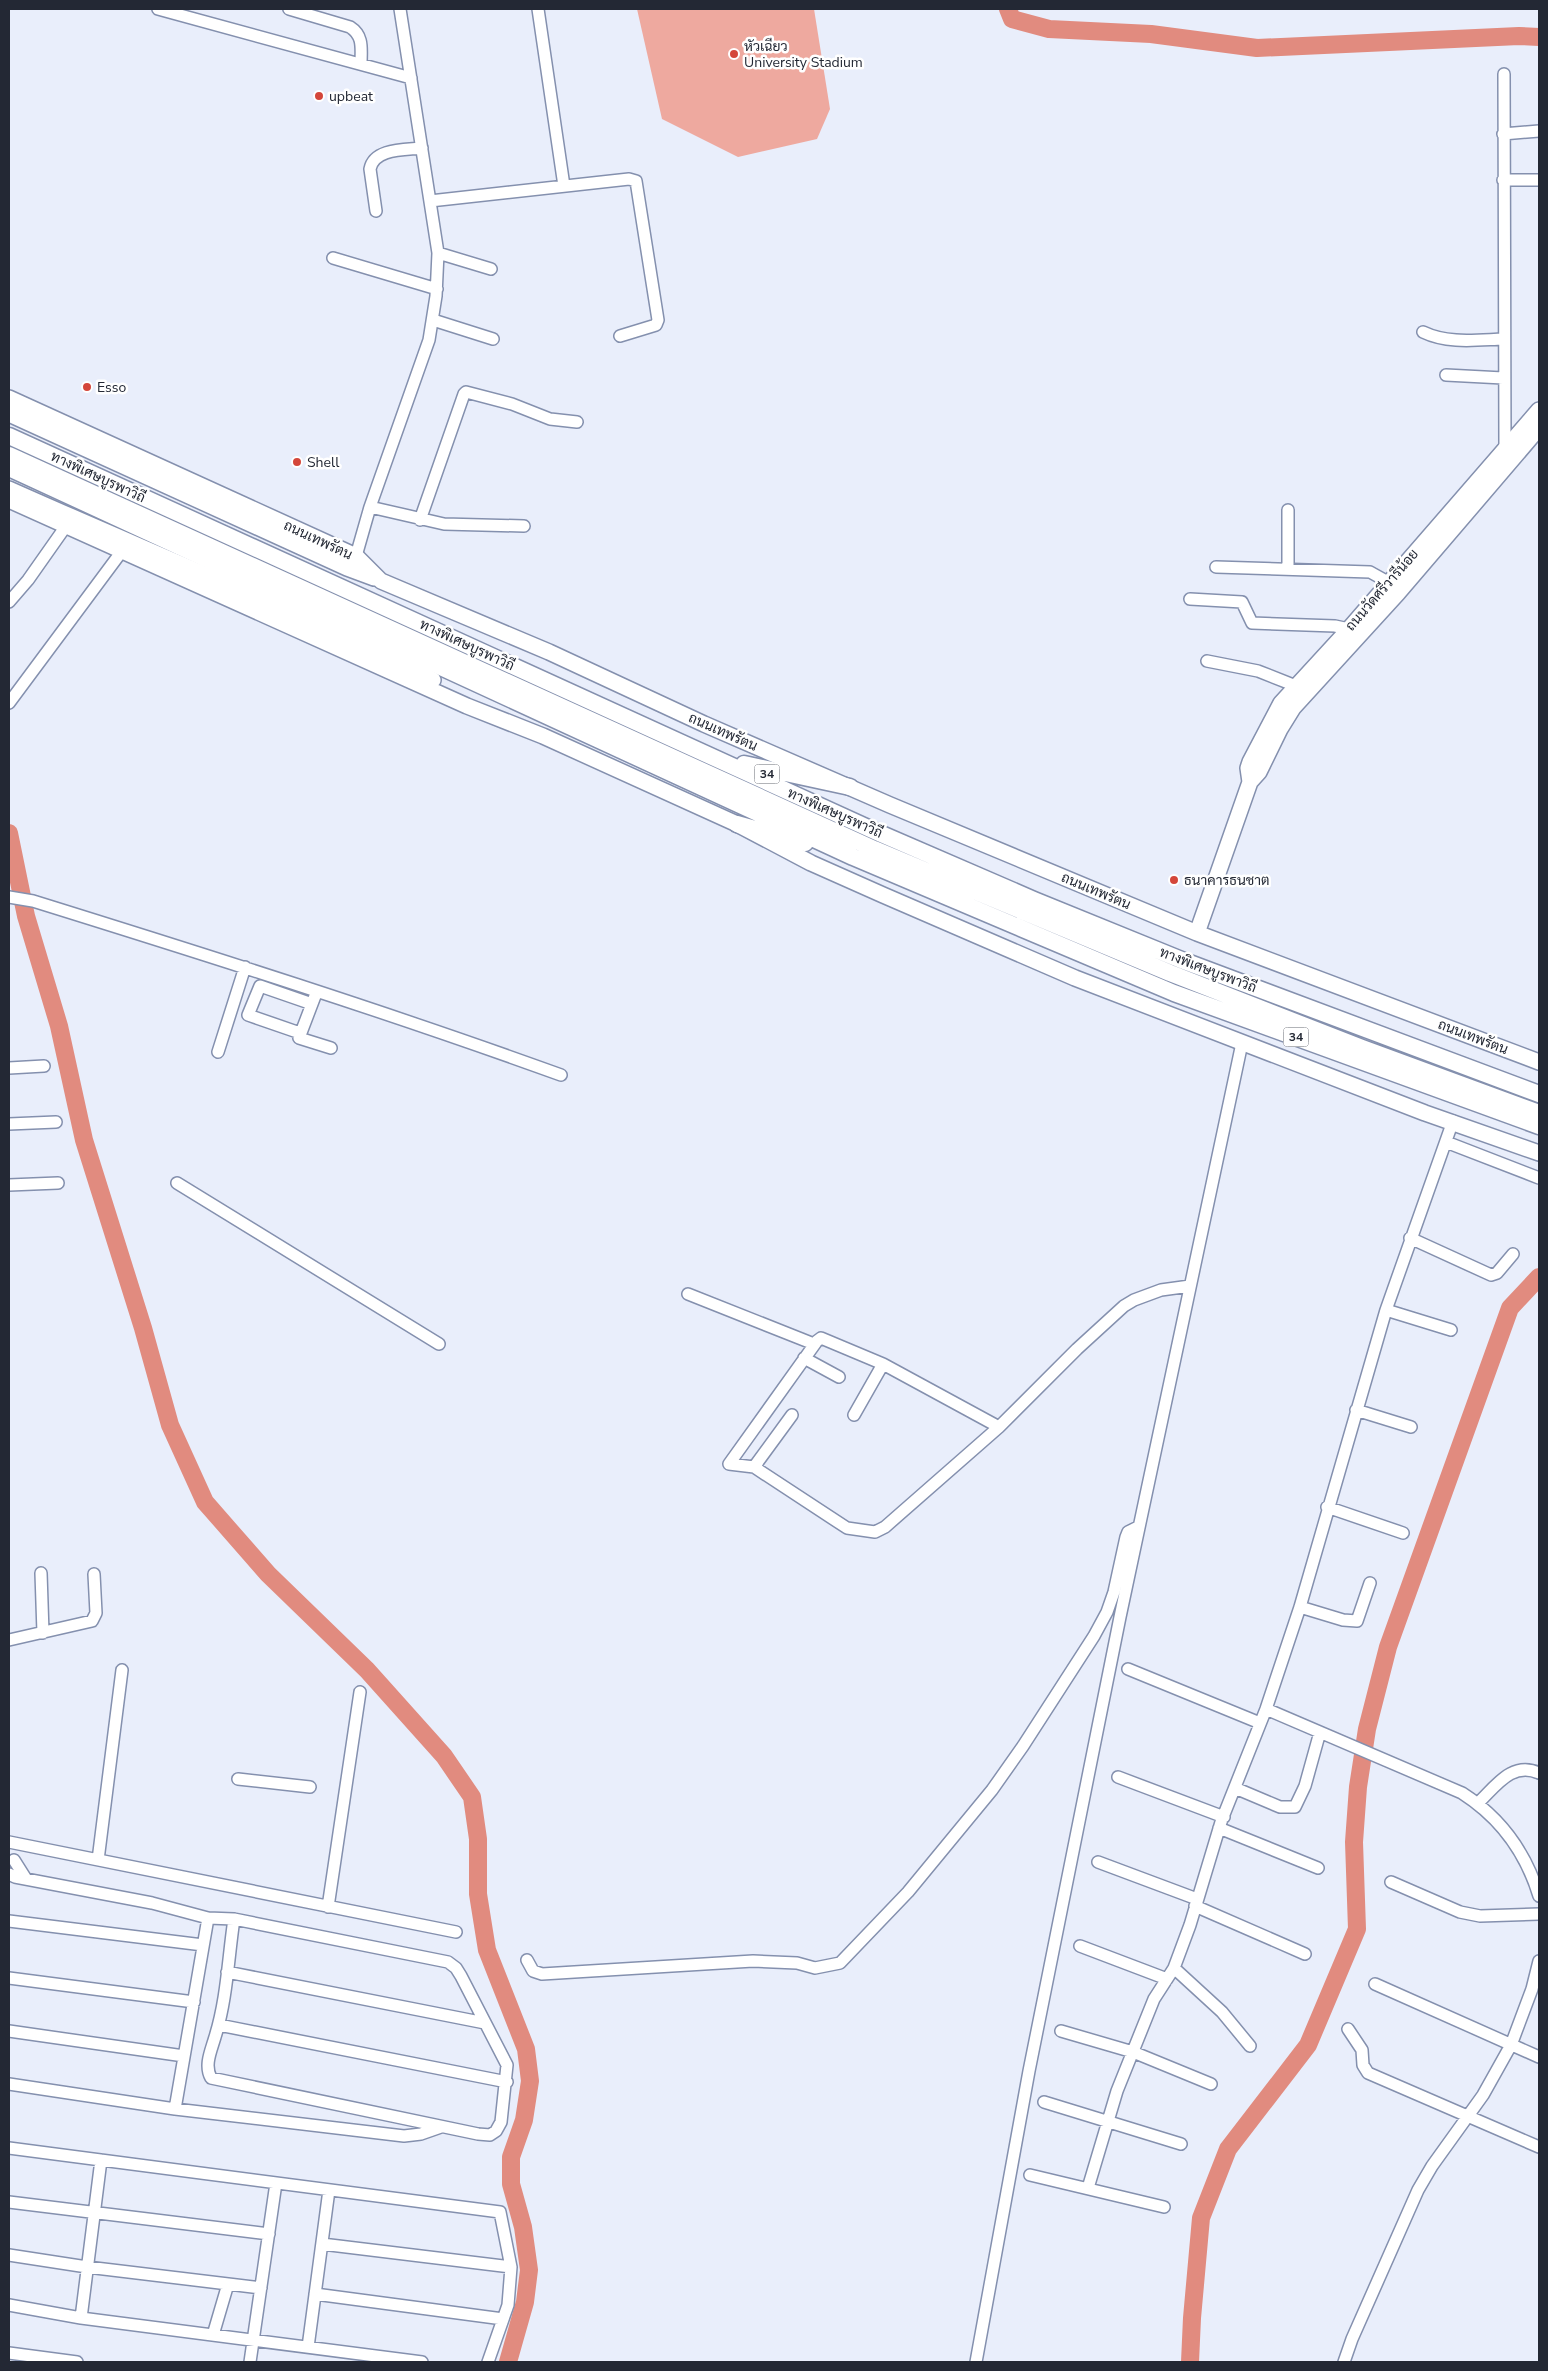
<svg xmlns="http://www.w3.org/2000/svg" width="1548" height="2371" font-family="'Nunito Sans',Sarabun,sans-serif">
  <rect width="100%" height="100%" fill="#e9eefb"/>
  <path fill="#eea99f" d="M 637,9 L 814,9 L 830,109 L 817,139 L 738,157 L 662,119 Z"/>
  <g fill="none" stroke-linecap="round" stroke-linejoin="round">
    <path stroke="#e18b7f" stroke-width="18" d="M 1008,9 L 1012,19 L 1049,29 L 1151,34 L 1257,48 L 1519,36 L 1539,37
      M 9,833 L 26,916 L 59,1026 L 84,1140 L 143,1328 L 170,1425 L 205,1502 L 268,1574 L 367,1670 L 444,1756 L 472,1797 L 478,1839 L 478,1894 L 487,1950 L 526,2049 L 530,2081 L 524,2120 L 511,2157 L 511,2184 L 523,2227 L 529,2270 L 525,2302 L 508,2362
      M 1190,2362 L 1192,2318 L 1201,2218 L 1228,2149 L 1308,2045 L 1357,1929 L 1354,1842 L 1358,1787 L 1367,1729 L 1388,1647 L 1510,1308 L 1539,1277"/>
    <defs>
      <path id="minor" d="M 158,9 L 411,78
        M 289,9 L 350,27 C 364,36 361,49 361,64
        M 538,9 L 564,186
        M 1504,74 L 1505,448
        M 1503,134 L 1539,131
        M 1503,180 L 1539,180
        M 430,201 L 629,179 L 636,181 L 658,320 L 656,325 L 620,336
        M 376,211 L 370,169 C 374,148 405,150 422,148
        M 438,253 L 491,269
        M 333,258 L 437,289
        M 433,320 L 493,339
        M 1423,332 C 1448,344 1476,340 1503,339
        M 1446,375 L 1503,378
        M 370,507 L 444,524 L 524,526
        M 420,520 L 464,394 L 466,392 L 512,404 L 550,419 L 577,422
        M 356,556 L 370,507 L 429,340 L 436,296 L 438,253 L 400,9
        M 1216,567 L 1370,572 L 1388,582
        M 1288,568 L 1288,510
        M 1190,599 L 1242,602 L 1252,623 L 1335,626 L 1349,629
        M 9,602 L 28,580 L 66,526
        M 1207,661 L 1258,671 L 1296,686
        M 9,703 L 122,551
        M 9,897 L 33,901 C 210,956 387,1012 561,1075
        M 315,996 L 299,1038 L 331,1048
        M 300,1033 L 248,1015 L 260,986 L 312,1004
        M 218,1052 L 245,967
        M 9,1068 L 44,1066
        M 9,1124 L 56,1122
        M 1446,1142 L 1539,1178
        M 177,1183 L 439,1344
        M 9,1185 L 58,1183
        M 1410,1238 L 1491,1275 L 1497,1273 L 1513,1254
        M 688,1294 L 814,1344
        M 1386,1310 L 1451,1330
        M 804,1358 L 839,1377
        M 1356,1410 L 1411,1427
        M 792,1415 L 754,1467 L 847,1528 L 875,1532 L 885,1527 L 999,1427 L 1077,1349 L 1124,1306 L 1134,1300 L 1161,1290 L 1190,1286
        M 854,1415 L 883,1364
        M 754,1467 L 729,1464 L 817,1341 L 821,1338 L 883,1364 L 999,1427
        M 1327,1507 L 1403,1533
        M 41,1573 L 43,1633
        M 1300,1607 L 1343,1620 L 1357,1621 L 1370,1583
        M 9,1640 L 92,1621 L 96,1613 L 94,1574
        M 1128,1669 L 1260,1723
        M 1266,1709 L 1462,1793 C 1501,1818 1526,1853 1539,1896
        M 1118,1777 L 1224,1817
        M 238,1779 L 310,1787
        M 1235,1788 L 1280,1807 L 1295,1807 L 1305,1786 L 1320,1732
        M 1478,1803 C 1496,1786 1512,1761 1539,1773
        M 1219,1828 L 1318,1868
        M 9,1842 L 456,1932
        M 14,1860 L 26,1879
        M 98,1860 L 122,1670
        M 1098,1862 L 1197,1899
        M 9,1874 L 15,1877 L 152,1903 L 208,1918 L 234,1919 L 448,1962 L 456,1968 L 461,1976 L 507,2065 L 501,2122 L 496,2131 L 490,2135 L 478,2134 L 211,2078 C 204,2065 211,2051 215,2037 C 227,1999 228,1959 234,1919
        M 1391,1882 L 1460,1912 L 1480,1916 L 1539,1914
        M 1195,1906 L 1305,1954
        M 328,1907 L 360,1692
        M 9,1921 L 203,1945
        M 1080,1946 L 1167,1979
        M 527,1960 L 533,1971 L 542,1974 L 753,1961 L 797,1963 L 815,1968 L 840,1963 L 908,1892 L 992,1790 L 1023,1746 L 1094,1636 L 1107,1612 L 1114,1592 L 1126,1537 L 1128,1532 L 1138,1527
        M 1174,1968 L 1222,2012 L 1250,2046
        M 227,1972 L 485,2023
        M 9,1978 L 194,2002
        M 1375,1984 L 1539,2057
        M 219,2025 L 507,2082
        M 1348,2029 L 1362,2050 L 1363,2065 L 1368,2073 L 1539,2147
        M 9,2031 L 184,2056
        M 1061,2031 L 1133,2052 L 1211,2084
        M 9,2084 L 175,2109 L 404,2136 L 421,2134 L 441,2127
        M 1044,2102 L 1181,2144
        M 175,2109 L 208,1918
        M 9,2148 L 500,2212 L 511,2267 L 508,2305 L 488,2362
        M 101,2160 L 81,2318 L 422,2362
        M 1030,2175 L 1164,2207
        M 1088,2188 L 1117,2091 L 1154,1999 L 1174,1968 L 1190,1925 L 1221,1822 L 1266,1709 L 1300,1607 L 1386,1310 L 1453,1121
        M 9,2202 L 269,2234
        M 322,2244 L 511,2267
        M 9,2255 L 87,2267 L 261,2288
        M 315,2294 L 503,2319
        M 9,2305 L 81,2318
        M 213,2335 L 228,2284
        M 308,2347 L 329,2190
        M 9,2353 L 77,2362
        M 250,2362 L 276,2183
        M 976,2362 L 1029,2071 L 1120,1617 L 1242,1043
        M 1344,2362 L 1352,2339 L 1418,2190 L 1432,2166 L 1483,2095 L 1511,2045 L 1532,1989 L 1539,1961"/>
      <path id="major" d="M 9,398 L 356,556 L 381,581 L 549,652 L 704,724 L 890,805 L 1197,933 L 1539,1062
        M 9,414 L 347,568 L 374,578
        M 9,489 C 150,552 295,610 433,680
        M 9,500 L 467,706 L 543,736 L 737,824 L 811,863 L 883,895 L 1075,978 L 1425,1113 L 1539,1153
        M 1250,782 L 1248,768 L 1250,762 L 1281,703 L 1349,629 L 1539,410
        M 1197,933 L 1250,782 L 1259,772 L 1280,729 L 1293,708 L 1398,593 L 1539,428"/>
      <path id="highway" d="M 9,436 L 879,833 L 1034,900 L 1184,961 L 1539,1094
        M 9,455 L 874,849 L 1170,973 L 1362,1048 L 1539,1113
        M 9,468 L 853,857 L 1174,993 L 1539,1126
        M 744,764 L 850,787
        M 737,824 L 805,843"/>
    </defs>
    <use href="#minor" stroke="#8490ae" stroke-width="14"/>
    <use href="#major" stroke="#8490ae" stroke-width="18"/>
    <use href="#highway" stroke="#8490ae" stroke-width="19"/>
    <use href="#minor" stroke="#fff" stroke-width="11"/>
    <use href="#major" stroke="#fff" stroke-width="15"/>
    <use href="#highway" stroke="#fff" stroke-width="16"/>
  </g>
  <g fill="#d4463a" stroke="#fff" stroke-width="2">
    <circle cx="734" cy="54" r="5"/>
    <circle cx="319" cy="96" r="5"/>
    <circle cx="87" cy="387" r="5"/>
    <circle cx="297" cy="462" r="5"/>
    <circle cx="1174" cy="880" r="5"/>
  </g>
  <g text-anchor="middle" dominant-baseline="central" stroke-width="5" stroke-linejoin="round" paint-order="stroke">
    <g fill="#fff" stroke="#656871" stroke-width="1">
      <rect x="754.5" y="764.5" width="25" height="19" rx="4"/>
      <rect x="1283.5" y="1027.5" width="25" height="19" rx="4"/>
    </g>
    <g font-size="12" font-weight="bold" fill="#232834">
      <text x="767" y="774">34</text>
      <text x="1296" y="1037">34</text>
    </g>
    <g font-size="14" fill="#232834" stroke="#fff" text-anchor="start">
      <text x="744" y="46">หัวเฉียว<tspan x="744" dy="16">University Stadium</tspan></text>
      <text x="329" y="96">upbeat</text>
      <text x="97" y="387">Esso</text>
      <text x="307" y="462">Shell</text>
      <text x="1184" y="880">ธนาคารธนชาต</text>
    </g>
    <g font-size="14" fill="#232834" stroke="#fff">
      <text transform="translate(98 477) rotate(25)">ทางพิเศษบูรพาวิถี</text>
      <text transform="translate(318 540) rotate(25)">ถนนเทพรัตน</text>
      <text transform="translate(1382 590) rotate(-49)">ถนนวัดศรีวารีน้อย</text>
      <text transform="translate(467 645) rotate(25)">ทางพิเศษบูรพาวิถี</text>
      <text transform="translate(723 732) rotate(24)">ถนนเทพรัตน</text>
      <text transform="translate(835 813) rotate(24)">ทางพิเศษบูรพาวิถี</text>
      <text transform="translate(1096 891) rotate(23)">ถนนเทพรัตน</text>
      <text transform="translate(1208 970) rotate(21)">ทางพิเศษบูรพาวิถี</text>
      <text transform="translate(1473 1037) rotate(21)">ถนนเทพรัตน</text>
    </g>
  </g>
  <rect width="1548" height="2371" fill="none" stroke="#232834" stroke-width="20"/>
</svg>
